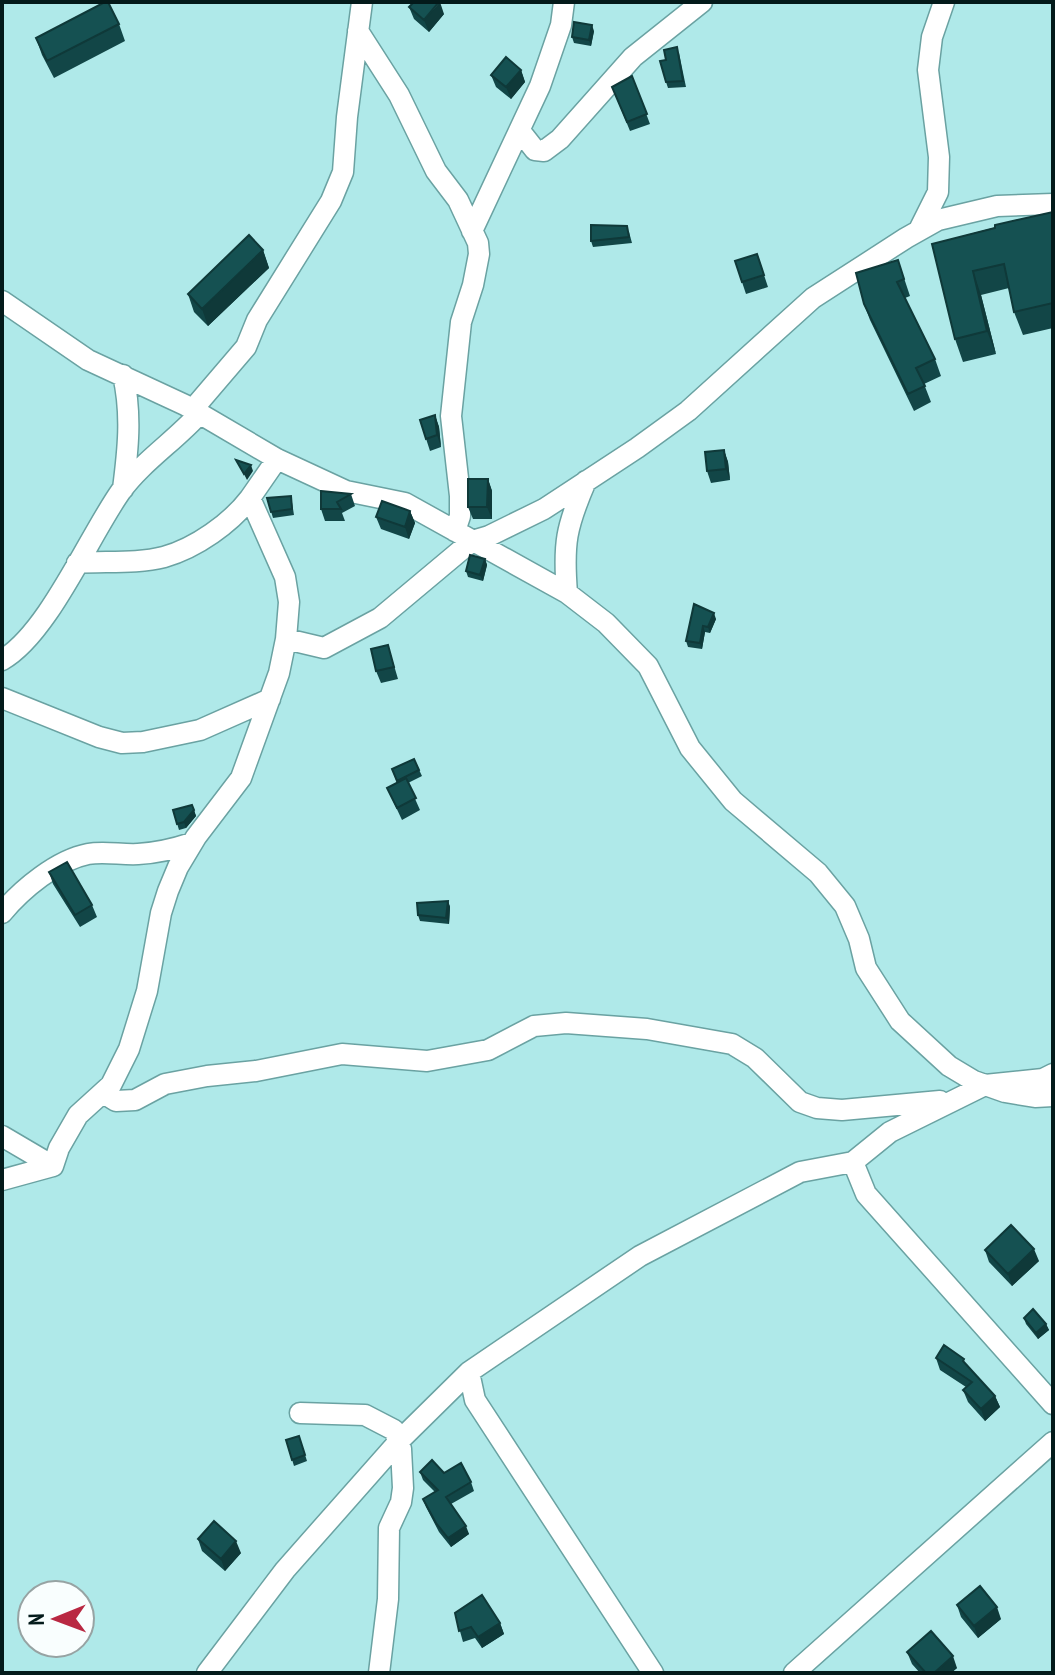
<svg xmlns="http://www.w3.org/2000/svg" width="1055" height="1675" font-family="'PT Sans Narrow',sans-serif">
  <rect width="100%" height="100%" fill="#afe9e9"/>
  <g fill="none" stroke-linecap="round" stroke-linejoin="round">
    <defs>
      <path id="street" d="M 358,31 L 399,95 L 436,171 L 458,200 L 478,243 L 479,254 L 473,285 L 461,322 L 451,416 L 460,496 L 460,516 L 455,531
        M 520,131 L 535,150 L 544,151 L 560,139 L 633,57 L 702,2
        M 919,230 L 938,192 L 939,157 L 928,70 L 932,37 L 944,2
        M 472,231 L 540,86 L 561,25 L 564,2
        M 2,301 L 88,360 L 185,405 L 277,459 L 346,491 L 405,503 L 567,593 L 606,623 L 648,666 L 690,748 L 733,801 L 818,873 L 845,906 L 859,939 L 866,968 L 900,1021 L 949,1066 L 974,1081 L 1005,1092 L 1035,1097 L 1053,1096
        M 193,409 L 246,347 L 257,320 L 331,201 L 343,172 L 347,117 L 362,2
        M 123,489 C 128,450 132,414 123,375
        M 77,563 C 105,561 137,564 164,557 C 196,548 231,523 250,498
        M 567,593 C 563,544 566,527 586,481
        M 286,639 L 324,648 L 380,618 L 472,541 L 489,536 L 544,509 L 637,448 L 688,411 L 813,298 L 906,238 L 938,220 L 997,206 L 1053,204
        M 2,660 C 48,634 89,536 121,491 C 142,462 176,440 200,413
        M 2,698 L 99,737 L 122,743 L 143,742 L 200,730 L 270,699
        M 2,913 C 22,889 57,860 88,854 C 104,851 122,855 138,854 C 157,853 174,849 192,843
        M 103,1093 L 116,1101 L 135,1100 L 165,1084 L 207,1076 L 256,1071 L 342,1054 L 427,1061 L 488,1050 L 534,1026 L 566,1023 L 647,1029 L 732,1044 L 755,1058 L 800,1102 L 817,1108 L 842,1110 L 940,1101
        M 2,1136 L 53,1166
        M 853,1162 L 866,1194 L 1053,1404
        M 53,1166 L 59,1148 L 78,1115 L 111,1085 L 129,1049 L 147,991 L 161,913 L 168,891 L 178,867 L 196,837 L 241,778 L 279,673 L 286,639 L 289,602 L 285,577 L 250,498 L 277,459
        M 2,1180 L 53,1166
        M 469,1372 L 475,1400 L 653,1673
        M 300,1413 L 365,1415 L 394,1430 L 401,1449 L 403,1488 L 401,1502 L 389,1528 L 388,1599 L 379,1673
        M 207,1673 L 285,1570 L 399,1441 L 469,1372 L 640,1256 L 800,1172 L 853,1162 L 890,1132 L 985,1085 L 1043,1079 L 1053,1074
        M 794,1673 L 1053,1442"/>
    </defs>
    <use href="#street" stroke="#6aa2a2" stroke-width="23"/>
    <use href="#street" stroke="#fff" stroke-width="20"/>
  </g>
  <path fill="#124647" d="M 409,7 L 444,14 L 429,32 L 414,19 Z
    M 119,24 L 125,41 L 54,78 L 42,55 L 36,38 Z
    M 594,31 L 591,46 L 574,43 L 572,37 Z
    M 679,53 L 686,87 L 668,88 L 666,82 L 666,60 Z
    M 521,70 L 525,82 L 511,99 L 496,87 L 491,75 Z
    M 632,76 L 650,124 L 630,131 L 612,87 Z
    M 1053,212 L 1053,328 L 1023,335 L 1014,312 L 1009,288 L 981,295 L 996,354 L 963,362 L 955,339 L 932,244 Z
    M 629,232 L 632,243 L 593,247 L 591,241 Z
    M 263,250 L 269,268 L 208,326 L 194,312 L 188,294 Z
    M 757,254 L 768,287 L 746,294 L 735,261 Z
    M 898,260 L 910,296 L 905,298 L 935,359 L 941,376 L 924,384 L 931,402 L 914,411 L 870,320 L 864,304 Z
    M 435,415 L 439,427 L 441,447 L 430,451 L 420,420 Z
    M 724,450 L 728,462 L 730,480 L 711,483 L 707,471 Z
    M 488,479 L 492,491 L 492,519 L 473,519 L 468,507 Z
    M 351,494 L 355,506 L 342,513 L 345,521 L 325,521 L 321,509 Z
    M 291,496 L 294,515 L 273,518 L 267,498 Z
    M 410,511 L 415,523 L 409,539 L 381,529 L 376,517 Z
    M 485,559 L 487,565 L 483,581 L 468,577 L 466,571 Z
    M 694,604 L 716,619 L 710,633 L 705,632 L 702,649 L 688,647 L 686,641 Z
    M 388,645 L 398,679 L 381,683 L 376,671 Z
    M 414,759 L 422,776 L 408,783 L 420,810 L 402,820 L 387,788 L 397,783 L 392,769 Z
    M 192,805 L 196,816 L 186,828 L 179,830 L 173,810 Z
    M 49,872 L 92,905 L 97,917 L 80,927 L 53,884 Z
    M 448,901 L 450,907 L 449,924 L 420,921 L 418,915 Z
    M 985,1250 L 1039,1261 L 1012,1286 L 989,1262 Z
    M 1024,1318 L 1046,1324 L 1049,1330 L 1038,1339 L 1026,1324 Z
    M 936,1358 L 967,1366 L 995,1396 L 1000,1407 L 985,1421 L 968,1402 L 963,1390 L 966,1387 L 940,1370 Z
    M 299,1436 L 307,1461 L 294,1466 L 286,1440 Z
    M 420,1472 L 444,1473 L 471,1482 L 474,1491 L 451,1504 L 469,1534 L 451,1547 L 439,1532 L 426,1507 L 423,1499 L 435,1492 L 423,1480 Z
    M 198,1539 L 241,1553 L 225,1571 L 202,1551 Z
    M 957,1605 L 1001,1619 L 978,1638 L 961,1617 Z
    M 455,1613 L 500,1623 L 504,1634 L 482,1648 L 475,1638 L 463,1642 Z
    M 907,1652 L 957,1668 L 951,1673 L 920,1673 L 912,1664 Z"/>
  <path fill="#0f3939" d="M 440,2 L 444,14 L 429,32 L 424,20 Z
    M 592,25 L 594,31 L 591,46 L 589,40 Z
    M 521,70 L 525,82 L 511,99 L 506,87 Z
    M 263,250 L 269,268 L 208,326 L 202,309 Z
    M 973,271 L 981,295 L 996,354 L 987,331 Z
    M 435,415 L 439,427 L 441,447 L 437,435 Z
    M 724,450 L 728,462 L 730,480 L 726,469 Z
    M 251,465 L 253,471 L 247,480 L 244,474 Z
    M 488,479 L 492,491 L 492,519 L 487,507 Z
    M 410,511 L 415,523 L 409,539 L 405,527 Z
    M 485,559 L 487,565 L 483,581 L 480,575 Z
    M 714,613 L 716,619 L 710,633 L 708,627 Z
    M 703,626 L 705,632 L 702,649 L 700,643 Z
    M 194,810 L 196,816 L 186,828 L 184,822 Z
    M 448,901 L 450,907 L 449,924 L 446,918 Z
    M 1034,1249 L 1039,1261 L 1012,1286 L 1008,1274 Z
    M 1046,1324 L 1049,1330 L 1038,1339 L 1036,1333 Z
    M 995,1396 L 1000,1407 L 985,1421 L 981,1409 Z
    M 466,1526 L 469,1534 L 451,1547 L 448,1538 Z
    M 236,1541 L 241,1553 L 225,1571 L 221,1559 Z
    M 997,1607 L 1001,1619 L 978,1638 L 974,1626 Z
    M 500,1623 L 504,1634 L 482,1648 L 478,1637 Z
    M 953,1656 L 957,1668 L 951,1673 L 934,1673 Z"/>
  <path fill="#155152" stroke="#0f3939" stroke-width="2" d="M 105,2 L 108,2 L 119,24 L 47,61 L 36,38 Z
    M 414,2 L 439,2 L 424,20 L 409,7 Z
    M 574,22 L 592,25 L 589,40 L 572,37 Z
    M 677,47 L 683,81 L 666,82 L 660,61 L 666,60 L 664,50 Z
    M 506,57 L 521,70 L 506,87 L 491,75 Z
    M 632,76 L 647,114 L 627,122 L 612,87 Z
    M 1053,212 L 1053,303 L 1014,312 L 1004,264 L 973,271 L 987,331 L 955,339 L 932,244 L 995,228 L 995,225 Z
    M 591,225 L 627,226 L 629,237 L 591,241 Z
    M 249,235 L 263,250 L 202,309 L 188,294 Z
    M 757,254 L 764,275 L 742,282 L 735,261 Z
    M 898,260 L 904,279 L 897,282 L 935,359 L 916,368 L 925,386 L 908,394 L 864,304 L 856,273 Z
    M 435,415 L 437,435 L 426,439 L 420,420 Z
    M 724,450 L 726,469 L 707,471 L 705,452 Z
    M 236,460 L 251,465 L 244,474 Z
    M 468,479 L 488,479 L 487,507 L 468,507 Z
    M 321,491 L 351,494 L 337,502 L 341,509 L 321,509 Z
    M 291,496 L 292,509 L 271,512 L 267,498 Z
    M 382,501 L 410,511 L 405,527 L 376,517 Z
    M 470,555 L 485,559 L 480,575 L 466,571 Z
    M 694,604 L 714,613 L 708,627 L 703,626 L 700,643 L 686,641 Z
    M 388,645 L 394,667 L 376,671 L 371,649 Z
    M 414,759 L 419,770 L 397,781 L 392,769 Z
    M 406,778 L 416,798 L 397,808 L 387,788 Z
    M 192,805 L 194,810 L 184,822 L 177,824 L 173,810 Z
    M 67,862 L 92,905 L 75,915 L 49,872 Z
    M 448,901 L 446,918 L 418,915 L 417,903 Z
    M 1011,1225 L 1034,1249 L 1008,1274 L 985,1250 Z
    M 1033,1309 L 1046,1324 L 1036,1333 L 1024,1318 Z
    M 944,1345 L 964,1359 L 963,1361 L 995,1396 L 981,1409 L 963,1390 L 972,1382 L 936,1358 Z
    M 299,1436 L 305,1455 L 292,1460 L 286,1440 Z
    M 432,1460 L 444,1473 L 461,1463 L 471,1482 L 446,1497 L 466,1526 L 448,1538 L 436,1523 L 423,1499 L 438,1490 L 420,1472 Z
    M 214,1521 L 236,1541 L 221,1559 L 198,1539 Z
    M 980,1586 L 997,1607 L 974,1626 L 957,1605 Z
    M 482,1595 L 500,1623 L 478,1637 L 471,1627 L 459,1631 L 455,1613 Z
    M 931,1631 L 953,1656 L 934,1673 L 926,1673 L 907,1652 Z"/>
  <rect width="1055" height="1675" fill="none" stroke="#031a1a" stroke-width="8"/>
  <g transform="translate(56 1619) rotate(269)"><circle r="38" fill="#f9fefe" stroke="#97a3a3" stroke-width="2"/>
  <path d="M0-6L14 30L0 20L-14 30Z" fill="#b92842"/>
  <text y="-12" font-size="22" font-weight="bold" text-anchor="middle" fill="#031a1a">N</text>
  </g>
</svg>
